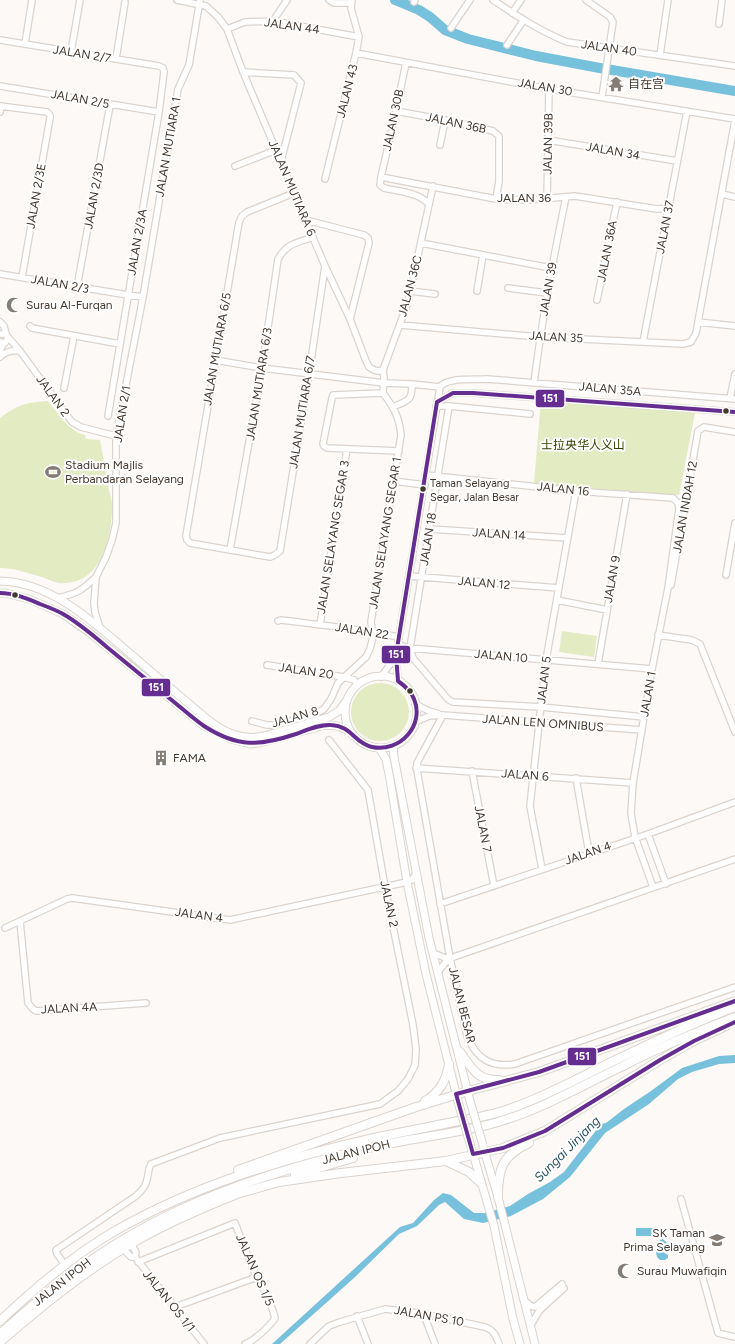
<svg xmlns="http://www.w3.org/2000/svg" width="735" height="1344" font-family="Figtree,'Noto Sans SC',sans-serif">
  <rect width="100%" height="100%" fill="#fcf9f7"/>
  <path fill="#e3ebc2" d="M 541,399 L 695,413 L 679,495 L 534,484 Z
    M 48,401 C 58,413 69,432 85,435 L 86,439 L 100,440 C 103,455 105,470 108,485 C 109,491 112,499 112,506 C 112,536 102,582 65,583 C 57,584 49,580 42,577 C 28,573 14,568 0,568 L 0,418 C 19,404 25,403 48,401 Z
    M 562,631 L 597,636 L 594,657 L 559,652 Z
    M351 712a29 29 0 1 1 58 0a29 29 0 1 1-58 0Z"/>
  <path fill="#77c1dc" d="M 735,1055 L 735,1063 L 719,1064 L 692,1072 L 678,1079 L 649,1104 L 605,1133 L 570,1177 L 543,1199 L 511,1216 L 483,1223 L 464,1219 L 445,1202 L 439,1205 L 417,1226 L 399,1234 L 354,1278 L 280,1344 L 272,1344 L 400,1227 L 413,1223 L 434,1200 L 443,1193 L 451,1195 L 474,1213 L 485,1213 L 510,1206 L 528,1194 L 550,1182 L 564,1172 L 601,1124 L 606,1123 L 624,1109 L 651,1091 L 682,1068 L 719,1056 Z
    M 636,1228 L 656,1228 L 656,1236 L 636,1236 Z
    M 663,1239 L 667,1243 L 667,1248 L 663,1252 L 668,1255 L 668,1258 L 665,1260 L 660,1260 L 657,1257 L 656,1252 L 659,1247 L 658,1243 L 660,1240 Z"/>
  <g fill="none" stroke-linecap="round" stroke-linejoin="round">
    <path stroke="#77c1dc" stroke-width="10" d="M 395,0 L 419,10 L 430,17 L 445,30 L 468,39 L 536,56 L 605,69
      M 606,69 L 735,91"/>
    <defs>
      <path id="minor" d="M 177,0 L 206,6 L 218,17 L 227,29 L 243,72 L 325,266 L 350,319 L 366,361 L 369,367 L 374,370 L 378,371 L 383,370
        M 329,0 L 334,3 L 351,3
        M 493,0 C 517,16 540,31 567,42 L 735,66
        M 586,0 L 610,17 L 613,22 L 602,97
        M 414,2 L 415,0
        M 512,13 L 521,0
        M 275,18 L 287,0
        M 719,24 L 722,0
        M 451,28 L 470,0
        M 227,29 L 245,22 L 273,21 L 359,37
        M 0,40 L 159,66 L 163,68 L 164,72 L 159,112 L 108,416
        M 25,44 L 32,0
        M 507,45 L 523,21
        M 71,52 L 80,0
        M 356,53 L 549,89 L 735,119
        M 660,55 L 668,0
        M 116,59 L 125,2
        M 406,63 L 396,111 L 381,177 L 380,185 L 384,188 C 397,191 422,193 429,205
        M 243,72 L 294,75 L 301,83 L 281,161
        M 0,86 L 159,112
        M 0,106 L 47,112 L 50,115 L 50,118 L 22,277
        M 396,111 L 445,120 L 493,131 L 499,136 L 499,181 L 496,199
        M 0,112 L 1,106
        M 548,140 L 677,161
        M 440,145 L 445,120
        M 235,166 L 276,150
        M 381,177 L 496,199 L 530,200 L 575,196 L 657,209 L 668,208
        M 325,179 L 356,53 L 359,37 L 351,8 L 352,0
        M 294,193 L 247,212 L 242,216 L 239,222 L 186,536 L 187,540 L 190,543 L 270,557 L 275,555 L 280,551 L 309,374 L 325,266
        M 722,194 L 735,197
        M 547,199 L 549,89
        M 306,220 L 364,235 L 368,238 L 369,243 L 350,319
        M 421,243 L 551,268
        M 0,274 L 128,295 L 143,297
        M 77,287 L 110,105
        M 508,288 L 547,293
        M 410,291 L 435,294
        M 477,291 L 483,255
        M 597,300 L 617,202
        M 0,322 L 4,326 L 6,334
        M 698,322 L 735,326
        M 400,325 L 540,337 L 683,344 L 691,342 L 696,333 L 698,322 L 735,120
        M 30,326 L 32,328 L 120,344
        M 0,334 L 6,334 L 8,338 L 5,343 L 0,342
        M 8,337 L 20,351 L 72,422 L 81,427 L 116,436
        M 643,342 L 687,111
        M 0,352 L 3,343
        M 0,357 C 6,351 12,350 20,351
        M 215,360 L 262,368 L 384,383 L 412,384 L 440,387
        M 534,383 C 542,320 553,259 566,197
        M 440,387 C 447,377 475,380 487,379 L 735,399
        M 64,388 L 74,336
        M 383,393 L 333,395 L 332,398 L 323,444 L 324,446 L 327,448 L 399,451
        M 730,398 L 735,374
        M 437,402 L 453,393 L 473,393 L 735,412
        M 436,406 L 449,406 L 530,414
        M 449,406 L 410,648 L 413,658 L 446,697 L 449,700 L 453,702 L 541,707 L 644,717
        M 393,407 C 408,400 412,402 412,384
        M 426,475 L 576,491 L 673,498 L 678,503 L 679,509 L 668,588 L 652,669 L 633,783 L 631,813 L 635,837 L 653,887
        M 393,481 L 425,485
        M 430,529 L 568,538
        M 230,550 L 262,368 L 278,259 C 287,243 297,243 313,237
        M 726,575 L 735,523
        M 409,576 L 559,588
        M 671,585 L 698,431 L 704,427 L 735,432
        M 58,598 C 78,593 81,591 96,577
        M 557,600 L 607,610
        M 278,621 L 281,620 C 321,625 360,629 399,637
        M 320,625 L 347,449
        M 100,628 L 95,612 L 94,603 L 96,577 L 106,557 L 112,540 L 116,523 L 116,436 L 143,297 L 178,89 L 189,65 L 200,0
        M 658,635 L 692,640 L 700,644 L 735,732
        M 398,645 L 410,648 L 652,669
        M 598,664 L 627,494
        M 267,665 L 344,677 L 354,680 L 358,685
        M 381,677 L 396,656
        M 398,681 L 396,655 L 440,387
        M 415,704 L 429,711 L 439,714
        M 443,715 L 417,763 L 417,770 L 450,958 L 467,1036 C 476,1058 490,1068 515,1064 L 735,987
        M 252,721 L 267,725 L 276,725 L 315,714 L 324,709 L 331,699 L 338,683 L 366,657 L 370,649 L 373,637 L 371,622 L 401,435 C 399,416 394,408 383,393 L 384,378 L 383,370 L 408,302 L 433,186
        M 415,722 L 429,716 L 443,715 L 642,730
        M 416,768 L 633,783
        M 472,771 L 494,886
        M 576,778 L 589,853
        M 648,834 L 666,884
        M 542,869 L 530,806 L 546,660 L 576,491
        M 440,904 L 648,834 L 735,802
        M 20,921 L 28,1003 L 32,1008 L 36,1011 L 146,1003
        M 5,928 L 67,899 L 72,898 L 230,920 L 407,882 L 412,880 L 416,873
        M 433,953 L 448,959
        M 438,972 L 448,959 L 735,859
        M 681,1199 L 718,1333 L 735,1337
        M 131,1244 L 136,1252 L 135,1257 L 204,1344
        M 123,1249 L 131,1257 L 135,1257
        M 138,1262 L 235,1223 C 242,1242 249,1260 257,1278 C 264,1291 272,1303 275,1318 C 270,1326 254,1341 245,1344
        M 65,1265 L 57,1254 L 56,1250 L 136,1196 C 140,1192 144,1189 146,1183 C 149,1176 147,1171 151,1164 L 220,1138 L 380,1104 L 398,1091 L 408,1079 L 415,1065 L 416,1049 L 413,1025 L 385,887 L 368,790 L 329,740
        M 523,1299 L 531,1306 L 535,1307 L 562,1284
        M 175,1307 L 257,1277
        M 424,1315 L 435,1344
        M 357,1316 L 368,1344
        M 531,1325 L 539,1311 L 564,1288
        M 310,1344 L 329,1326 L 340,1322 L 385,1309 L 419,1313 L 485,1327 C 494,1330 496,1336 499,1344"/>
      <path id="major" d="M 0,581 C 53,582 95,624 133,656 C 157,677 182,698 207,719 C 225,733 242,741 264,736 L 329,717 L 339,711 L 347,700
        M 0,593 L 5,593 L 29,599 L 63,614 L 90,633 L 204,726 L 231,739 L 250,744 L 259,743 L 325,725 L 337,726 L 350,731
        M345 712a36 36 0 1 1 72 0a36 36 0 1 1-72 0Z
        M 393,746 L 394,757 L 429,938 L 470,1101
        M 379,748 L 386,759 L 389,774 L 407,882 L 426,974 L 459,1105
        M 483,1147 L 498,1197 L 535,1344
        M 472,1150 L 494,1226 L 513,1319 L 520,1344"/>
      <path id="highway" d="M 459,1051 C 471,1066 476,1081 499,1080
        M 425,1101 C 440,1092 446,1081 449,1064
        M 446,1161 L 469,1172 L 481,1183
        M 238,1170 L 416,1107 L 468,1091 L 539,1072 L 735,1001
        M 295,1175 L 353,1158
        M 237,1194 L 279,1182 L 341,1173 L 446,1161 L 503,1148 L 545,1131 L 660,1060 L 694,1041 L 726,1026
        M 498,1197 C 498,1168 502,1156 529,1143
        M 0,1321 C 35,1288 73,1255 115,1231 C 195,1185 285,1158 374,1138 C 402,1132 430,1127 458,1121 C 475,1118 493,1115 509,1109 C 548,1096 583,1075 620,1058 C 657,1040 696,1022 735,1007
        M 0,1334 C 33,1304 67,1275 105,1251 C 186,1198 280,1169 373,1147 C 415,1137 460,1134 501,1121 C 544,1108 583,1085 623,1066 C 659,1047 697,1032 735,1017
        M 0,1342 C 41,1307 82,1273 129,1245 C 164,1224 204,1207 242,1192"/>
    </defs>
    <use href="#minor" stroke="#dbd4ce" stroke-width="8"/>
    <use href="#major" stroke="#dbd4ce" stroke-width="9"/>
    <use href="#highway" stroke="#dbd4ce" stroke-width="10"/>
    <use href="#minor" stroke="#fffefe" stroke-width="5.5"/>
    <use href="#major" stroke="#fffefe" stroke-width="7"/>
    <use href="#highway" stroke="#fffefe" stroke-width="8"/>
    <defs>
      <path id="major-bridge" d="M 470,1101 L 483,1145
        M 459,1105 L 471,1147"/>
    </defs>
    <use href="#major-bridge" stroke="#dbd4ce" stroke-width="9" stroke-linecap="butt"/>
    <use href="#major-bridge" stroke="#fffefe" stroke-width="7"/>
    <defs>
      <path id="bus-1" d="M 0,593 C 14,593 28,599 40,604 C 48,607 56,610 63,614 C 79,623 94,636 108,648 C 130,666 152,684 174,702 C 184,710 194,719 204,726 C 238,748 260,746 296,734 C 307,730 319,724 331,725 C 352,726 354,743 372,747 C 400,753 425,725 414,699 C 411,691 405,686 398,681 L 396,655 L 437,402 L 453,393 L 473,393 L 735,412
        M 735,1001 L 539,1072 L 456,1094 L 473,1154 L 503,1148 L 545,1131 L 660,1060 L 694,1041 L 735,1022"/>
    </defs>
    <use href="#bus-1" stroke="#fff" stroke-width="7"/>
    <use href="#bus-1" stroke="#662d91" stroke-width="4"/>
  </g>
  <defs>
    <symbol id="temple-bare" viewBox="-9 -9 18 18"><path d="M0-6L5-2H3V0L6.5 2.5H4V6H1.5V3h-3V6H-4V2.5H-6.5L-3 0V-2H-5Z" fill="#847c75" stroke="#fff" stroke-width="2.5" paint-order="stroke"/></symbol>
    <symbol id="mosque-bare" viewBox="-9 -9 18 18"><path d="M3.5-4.9A6 6 0 1 0 3.5 4.9A5 5 0 1 1 3.5-4.9Z" fill="#847c75" stroke="#fff" stroke-width="2.5" paint-order="stroke"/></symbol>
    <symbol id="stadium-bare" viewBox="-9 -9 18 18"><path d="M0-5a6.5 5 0 1 0 0 10a6.5 5 0 1 0 0-10ZM-3.5-1.8h7v3.6h-7Z" fill="#847c75" stroke="#fff" stroke-width="2.5" paint-order="stroke"/></symbol>
    <symbol id="building-bare" viewBox="-9 -9 18 18"><path d="M-4-6H4V6H1V3H-1V6H-4ZM-2.5-4.3h1.7v1.8h-1.7ZM.8-4.3h1.7v1.8H.8ZM-2.5-1h1.7V.8h-1.7ZM.8-1h1.7V.8H.8Z" fill="#847c75" stroke="#fff" stroke-width="2.5" paint-order="stroke"/></symbol>
    <symbol id="school-bare" viewBox="-9 -9 18 18"><path d="M0-5L7-2L0 1L-7-2ZM-4 1L0 2.5L4 1V4Q0 6-4 4Z" fill="#847c75" stroke="#fff" stroke-width="2.5" paint-order="stroke"/></symbol>
  </defs>
  <g fill-rule="evenodd">
    <use href="#temple-bare" x="605" y="73" width="22" height="22"/>
    <use href="#mosque-bare" x="3" y="294" width="22" height="22"/>
    <use href="#stadium-bare" x="42" y="461" width="22" height="22"/>
    <use href="#building-bare" x="150" y="747" width="22" height="22"/>
    <use href="#school-bare" x="706" y="1229" width="22" height="22"/>
    <use href="#mosque-bare" x="614" y="1260" width="22" height="22"/>
  </g>
  <g fill="#43382f" stroke="#fff" stroke-width="1.5">
    <circle cx="726" cy="411" r="3.5"/>
    <circle cx="423" cy="489" r="3.5"/>
    <circle cx="15" cy="595" r="3.5"/>
    <circle cx="410" cy="691" r="3.5"/>
  </g>
  <g text-anchor="middle" dominant-baseline="central" stroke-width="4" stroke-linejoin="round" paint-order="stroke">
    <g font-size="11" fill="#43382f" stroke="#fff" text-anchor="start">
      <text x="430" y="483">Taman Selayang<tspan x="430" dy="14">Segar, Jalan Besar</tspan></text>
    </g>
    <g font-size="12" fill="#43382f" stroke="#fff">
      <text transform="translate(292 26) rotate(8)">JALAN 44</text>
      <text transform="translate(609 48) rotate(8)">JALAN 40</text>
      <text transform="translate(82 54) rotate(9)">JALAN 2/7</text>
      <text transform="translate(545 87) rotate(10)">JALAN 30</text>
      <text transform="translate(347 91) rotate(-76)">JALAN 43</text>
      <text transform="translate(80 99) rotate(10)">JALAN 2/5</text>
      <text transform="translate(393 120) rotate(-78)">JALAN 30B</text>
      <text transform="translate(456 123) rotate(12)">JALAN 36B</text>
      <text transform="translate(548 144) rotate(-89)">JALAN 39B</text>
      <text transform="translate(168 147) rotate(-80)">JALAN MUTIARA 1</text>
      <text transform="translate(613 151) rotate(10)">JALAN 34</text>
      <text transform="translate(292 188) rotate(67)">JALAN MUTIARA 6</text>
      <text transform="translate(36 196) rotate(-80)">JALAN 2/3E</text>
      <text transform="translate(94 196) rotate(-80)">JALAN 2/3D</text>
      <text x="524" y="198">JALAN 36</text>
      <text transform="translate(665 227) rotate(-79)">JALAN 37</text>
      <text transform="translate(137 242) rotate(-80)">JALAN 2/3A</text>
      <text transform="translate(607 251) rotate(-79)">JALAN 36A</text>
      <text transform="translate(60 284) rotate(10)">JALAN 2/3</text>
      <text transform="translate(410 286) rotate(-75)">JALAN 36C</text>
      <text transform="translate(548 289) rotate(-80)">JALAN 39</text>
      <text transform="translate(556 337) rotate(3)">JALAN 35</text>
      <text transform="translate(217 349) rotate(-80)">JALAN MUTIARA 6/5</text>
      <text transform="translate(259 384) rotate(-81)">JALAN MUTIARA 6/3</text>
      <text transform="translate(610 389) rotate(5)">JALAN 35A</text>
      <text transform="translate(53 396) rotate(54)">JALAN 2</text>
      <text transform="translate(302 412) rotate(-81)">JALAN MUTIARA 6/7</text>
      <text transform="translate(122 414) rotate(-81)">JALAN 2/1</text>
      <text transform="translate(563 489) rotate(6)">JALAN 16</text>
      <text transform="translate(685 507) rotate(-80)">JALAN INDAH 12</text>
      <text transform="translate(385 533) rotate(-81)">JALAN SELAYANG SEGAR 1</text>
      <text transform="translate(499 534) rotate(4)">JALAN 14</text>
      <text transform="translate(333 537) rotate(-81)">JALAN SELAYANG SEGAR 3</text>
      <text transform="translate(428 539) rotate(-81)">JALAN 18</text>
      <text transform="translate(612 579) rotate(-80)">JALAN 9</text>
      <text transform="translate(484 583) rotate(5)">JALAN 12</text>
      <text transform="translate(362 631) rotate(9)">JALAN 22</text>
      <text transform="translate(501 656) rotate(5)">JALAN 10</text>
      <text transform="translate(306 671) rotate(8)">JALAN 20</text>
      <text transform="translate(544 680) rotate(-83)">JALAN 5</text>
      <text transform="translate(648 694) rotate(-80)">JALAN 1</text>
      <text transform="translate(295 717) rotate(-16)">JALAN 8</text>
      <text transform="translate(543 723) rotate(4)">JALAN LEN OMNIBUS</text>
      <text transform="translate(525 775) rotate(4)">JALAN 6</text>
      <text transform="translate(483 829) rotate(79)">JALAN 7</text>
      <text transform="translate(588 853) rotate(-19)">JALAN 4</text>
      <text transform="translate(389 904) rotate(78)">JALAN 2</text>
      <text transform="translate(199 915) rotate(8)">JALAN 4</text>
      <text transform="translate(462 1005) rotate(76)">JALAN BESAR</text>
      <text transform="translate(69 1008) rotate(-3)">JALAN 4A</text>
      <text transform="translate(356 1152) rotate(-14)">JALAN IPOH</text>
      <text transform="translate(255 1270) rotate(66)">JALAN OS 1/5</text>
      <text transform="translate(62 1282) rotate(-38)">JALAN IPOH</text>
      <text transform="translate(169 1301) rotate(51)">JALAN OS 1/1</text>
      <text transform="translate(429 1316) rotate(10)">JALAN PS 10</text>
    </g>
    <g font-size="12" fill="#43382f" stroke="#fff" text-anchor="start">
      <text x="628" y="84">自在宫</text>
      <text x="26" y="305">Surau Al-Furqan</text>
      <text x="65" y="465">Stadium Majlis<tspan x="65" dy="14">Perbandaran Selayang</tspan></text>
      <text x="173" y="758">FAMA</text>
      <text x="705" y="1233" text-anchor="end">SK Taman<tspan x="705" dy="14">Prima Selayang</tspan></text>
      <text x="637" y="1271">Surau Muwafiqin</text>
    </g>
    <g font-size="12" fill="#364000" stroke="#fff">
      <text x="583" y="445">士拉央华人义山</text>
    </g>
    <g font-size="13" font-style="italic" fill="#255163" stroke="#fff">
      <text transform="translate(567 1149) rotate(-45)">Sungai Jinjang</text>
    </g>
  </g>
  <g stroke="#fff" stroke-width="1.5">
    <rect x="535" y="389" width="30" height="19" rx="4" fill="#662d91"/>
    <rect x="381" y="645" width="30" height="19" rx="4" fill="#662d91"/>
    <rect x="141" y="678" width="30" height="19" rx="4" fill="#662d91"/>
    <rect x="567" y="1047" width="30" height="19" rx="4" fill="#662d91"/>
  </g>
  <g font-size="11" text-anchor="middle" font-weight="bold" fill="#fff">
    <text x="550" y="402">151</text>
    <text x="396" y="658">151</text>
    <text x="156" y="691">151</text>
    <text x="582" y="1060">151</text>
  </g>
</svg>
